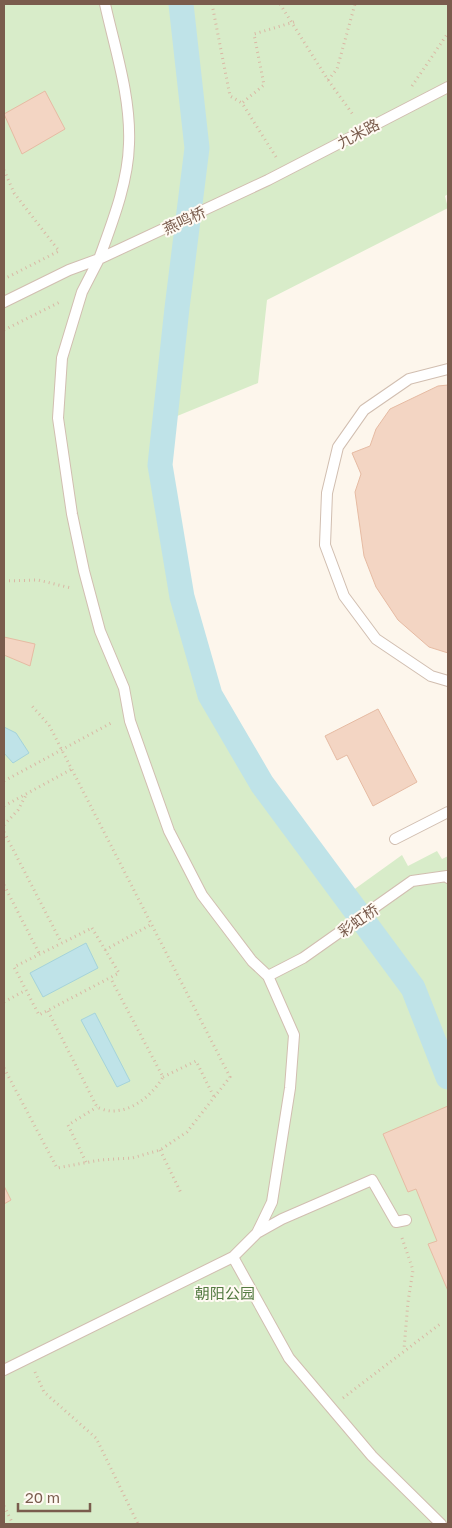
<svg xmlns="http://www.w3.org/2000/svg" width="452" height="1528" font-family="'Golos Text','Noto Sans SC',sans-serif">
  <rect width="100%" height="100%" fill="#fdf6ec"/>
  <path fill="#d8ecc9" d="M 4,4 L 448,4 L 448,194 L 445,196 L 448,208 L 267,300 L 258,383 L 165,421 L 160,465 L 182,597 L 210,695 L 262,785 L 345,896 L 402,855 L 408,866 L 437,851 L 442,859 L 448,856 L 448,1524 L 4,1524 Z"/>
  <path fill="#bfe3e8" stroke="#a5d3da" d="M 4,727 L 16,733 L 29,753 L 13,763 L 4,753 Z
    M 86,943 L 98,968 L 43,997 L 30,973 Z
    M 95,1013 L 130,1081 L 117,1087 L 81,1020 Z"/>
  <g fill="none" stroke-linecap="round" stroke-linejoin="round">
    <path stroke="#bfe3e8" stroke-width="25" d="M 181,4 L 197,148 L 177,308 L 160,465 L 182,597 L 210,695 L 262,784 L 413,988 L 448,1077"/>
  </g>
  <path fill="#f3d5c3" stroke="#e6bba3" d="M 45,91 L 65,129 L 22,154 L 4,114 Z
    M 448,385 L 448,653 L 429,647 L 398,620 L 376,587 L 364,556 L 355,492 L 361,474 L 352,453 L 370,446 L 376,429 L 390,409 L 438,386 Z
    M 4,637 L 35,644 L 30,666 L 4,655 Z
    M 378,709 L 417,782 L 373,806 L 347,755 L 337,760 L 325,736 Z
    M 448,1106 L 448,1291 L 428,1244 L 437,1241 L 416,1189 L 408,1192 L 383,1134 Z
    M 4,1186 L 11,1200 L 4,1204 Z"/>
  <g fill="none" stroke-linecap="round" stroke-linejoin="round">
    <defs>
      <path id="lane" d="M 99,259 L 268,180 L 448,87
        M 99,259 C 112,223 128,183 129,144 C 131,97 115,49 105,4
        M 4,302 L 69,270 L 99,259 L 82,292 L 62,358 L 58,418 L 72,514 L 84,571 L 100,631 L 124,688 L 130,721 L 169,831 L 202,895 L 252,961 L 268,976 L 294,1035 L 290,1088 L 272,1202 L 257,1233 L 233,1257 L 289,1358 L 372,1456 L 441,1524
        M 448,369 L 409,379 L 364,410 L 338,447 L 327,493 L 325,545 L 344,596 L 376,639 L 431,676 L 448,681
        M 395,839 L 448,812
        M 268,976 L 303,958 L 412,881 L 447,876 L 448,878
        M 257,1233 L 282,1219 L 372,1180 L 396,1222 L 406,1220
        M 4,1370 L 233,1257"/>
    </defs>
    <use href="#lane" stroke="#d1beb0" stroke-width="12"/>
    <path stroke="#d9b8a5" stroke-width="3" stroke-dasharray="1 4" stroke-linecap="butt" d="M 212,4 L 230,96 L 242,103
      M 280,4 L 328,80 L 354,116
      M 328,80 L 337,69 L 355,4
      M 412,86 L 448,33
      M 276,157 L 242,103 L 264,85 L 254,34 L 294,22
      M 4,170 L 14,193 L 59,251 L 4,279
      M 4,330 L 60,302
      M 4,581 L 38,580 L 71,588
      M 4,781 L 113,722
      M 4,806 L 72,769
      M 4,825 L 18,810 L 26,795
      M 4,832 L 61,942
      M 4,885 L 39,953
      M 92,928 L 119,973 L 39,1015 L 14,967 Z
      M 105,950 L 152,924
      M 4,1002 L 26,990
      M 48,1011 L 97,1107 C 101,1109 107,1111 112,1111 C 134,1111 153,1094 163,1077 L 111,979
      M 4,1068 L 57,1168 L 100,1160 L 132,1158 L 160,1150 L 187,1132 L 230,1077 L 49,725 L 32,706
      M 163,1077 L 196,1061 L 214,1097
      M 160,1150 L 181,1193
      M 86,1162 L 68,1125 L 97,1107
      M 402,1238 L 413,1270 L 408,1302 L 404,1349
      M 35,1372 L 44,1392 L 96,1438 L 138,1524
      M 343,1398 L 440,1324
      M 4,1506 L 13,1524"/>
    <use href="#lane" stroke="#fff" stroke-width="10"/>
  </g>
  <g text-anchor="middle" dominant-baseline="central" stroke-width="4" stroke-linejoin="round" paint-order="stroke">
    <g font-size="15" fill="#7a5c4d" stroke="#fffaf3">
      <text transform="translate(358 133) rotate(-28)">九米路</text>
      <text transform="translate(184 220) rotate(-25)">燕鸣桥</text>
      <text transform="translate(358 920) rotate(-35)">彩虹桥</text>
    </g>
    <g font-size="15" fill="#537a41" stroke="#fffaf3">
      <text x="225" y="1293">朝阳公园</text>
    </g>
  </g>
  <rect width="452" height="1528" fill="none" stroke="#7a5c4d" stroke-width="10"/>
  <path d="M18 1503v8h72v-8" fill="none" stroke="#7a5c4d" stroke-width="2.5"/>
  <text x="25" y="1503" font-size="15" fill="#7a5c4d" stroke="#fffaf3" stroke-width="4" paint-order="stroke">20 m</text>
</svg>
